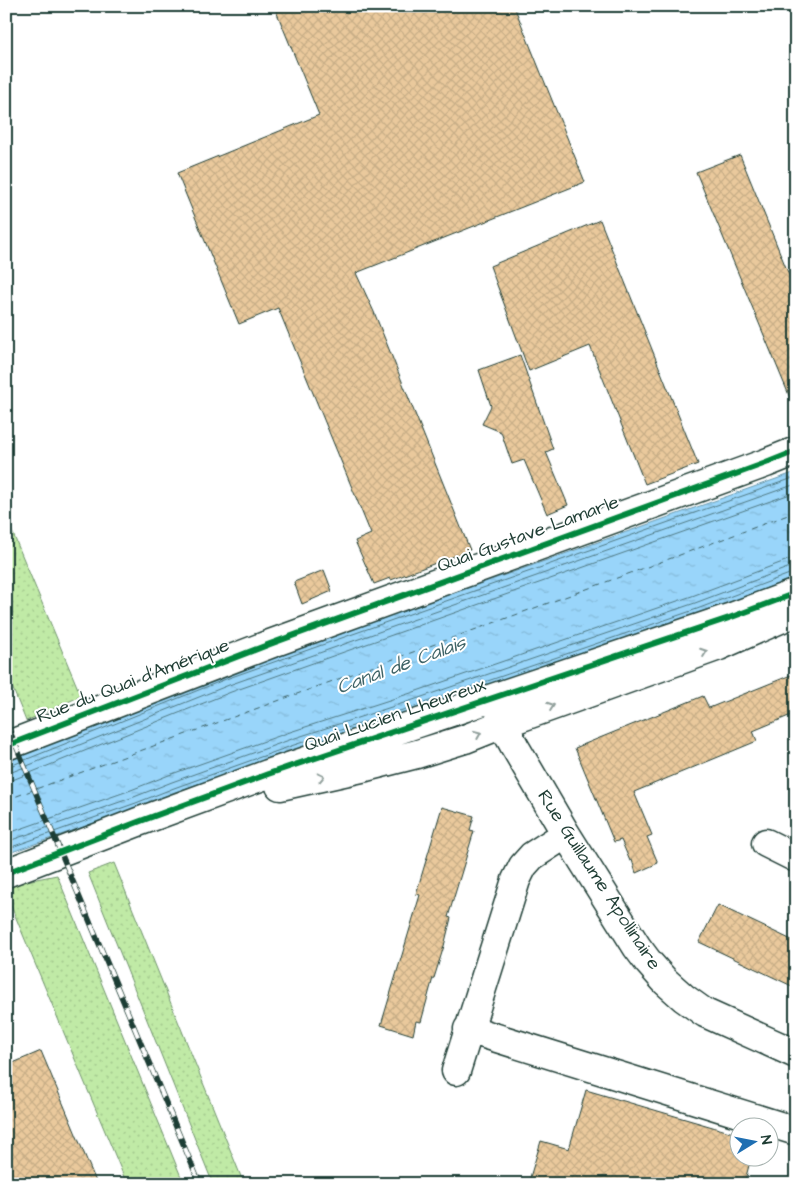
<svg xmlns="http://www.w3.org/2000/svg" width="802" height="1190" font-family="'Architects Daughter',sans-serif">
  <defs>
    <pattern id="grass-dots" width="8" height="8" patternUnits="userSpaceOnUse" patternTransform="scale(1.25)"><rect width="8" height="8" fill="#c0eaa6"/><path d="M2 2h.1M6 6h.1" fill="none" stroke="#a5ca90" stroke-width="1.8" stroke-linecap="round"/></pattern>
    <pattern id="water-ripples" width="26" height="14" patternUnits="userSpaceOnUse" patternTransform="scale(1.25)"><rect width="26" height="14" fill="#99d5fa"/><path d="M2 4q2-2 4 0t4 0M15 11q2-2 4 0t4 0" fill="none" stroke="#83b8d7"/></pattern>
    <pattern id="building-cross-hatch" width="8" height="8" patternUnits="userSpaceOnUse" patternTransform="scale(1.25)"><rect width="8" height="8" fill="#eac99c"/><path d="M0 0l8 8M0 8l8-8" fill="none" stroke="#c8ae87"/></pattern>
  </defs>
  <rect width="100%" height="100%" fill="#fff"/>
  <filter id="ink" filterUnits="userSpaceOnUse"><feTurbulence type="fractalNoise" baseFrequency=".02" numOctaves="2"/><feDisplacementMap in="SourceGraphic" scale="10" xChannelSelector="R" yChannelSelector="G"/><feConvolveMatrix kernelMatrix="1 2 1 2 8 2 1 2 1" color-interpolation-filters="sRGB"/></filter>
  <g filter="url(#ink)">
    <path fill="url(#grass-dots)" stroke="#70946d" d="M 6,517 L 81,696 L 26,721 L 6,672 Z
      M 114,863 L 244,1184 L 213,1184 L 88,873 Z
      M 57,875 L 184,1184 L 127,1184 L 6,894 L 6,885 Z"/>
    <path fill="url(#water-ripples)" stroke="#6898ab" d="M 796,472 L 796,577 L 699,614 L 296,750 L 175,792 L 138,808 L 6,854 L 6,762 L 225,674 Z"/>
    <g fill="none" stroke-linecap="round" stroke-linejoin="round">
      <path stroke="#507a83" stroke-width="1" d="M 6,767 L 10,766 L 226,679 L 796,477
        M 6,773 L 12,772 L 229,685 L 796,484
        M 6,781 L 15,779 L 231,692 L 796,492
        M 6,834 L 131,790 L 169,775 L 290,732 L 411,693 L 692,596 L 788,560 L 796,559
        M 6,842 L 134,797 L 172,782 L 292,739 L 413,700 L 695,603 L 790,567 L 796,566
        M 6,849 L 136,803 L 174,788 L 294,745 L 415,706 L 697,609 L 792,573 L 796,573"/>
      <path stroke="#3e6366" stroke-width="1" stroke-dasharray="6 5" stroke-linecap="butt" d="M 6,800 C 269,703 533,610 796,512"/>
    </g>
    <path fill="url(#building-cross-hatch)" stroke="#1f3d34" d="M 274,6 L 514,6 L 585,182 L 356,273 L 374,312 L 470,550 L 391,580 L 390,578 L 374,584 L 355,541 L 371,534 L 278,308 L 239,324 L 177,173 L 319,115 Z
      M 740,155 L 796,292 L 796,412 L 696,172 Z
      M 600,220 L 698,464 L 645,484 L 590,346 L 529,371 L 490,266 Z
      M 520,355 L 553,449 L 546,452 L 568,505 L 547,514 L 524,460 L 512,464 L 501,432 L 482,424 L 491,406 L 479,370 Z
      M 324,570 L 332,591 L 302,604 L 294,582 Z
      M 796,673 L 796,713 L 753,731 L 757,741 L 634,792 L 652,835 L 647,837 L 658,863 L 636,873 L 632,860 L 630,861 L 621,840 L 614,842 L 575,748 L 703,696 L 709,708 Z
      M 442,807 L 474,816 L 470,830 L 474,831 L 448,917 L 451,918 L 444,946 L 434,978 L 433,978 L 421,1022 L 416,1021 L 413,1035 L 381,1025 L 420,895 L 416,894 Z
      M 718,905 L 796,942 L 796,988 L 699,942 Z
      M 41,1051 L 97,1184 L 6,1184 L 6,1066 Z
      M 586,1090 L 740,1135 L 740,1158 L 751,1158 L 744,1184 L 528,1184 L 541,1141 L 569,1149 Z"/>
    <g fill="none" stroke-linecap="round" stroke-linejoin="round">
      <defs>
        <path id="minor" d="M 498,706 L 509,736 L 515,747 L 566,834 L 637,947 L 649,963 L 665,981 L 684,998 L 705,1013 L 796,1054
          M 6,746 L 270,644 L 766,463 L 796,451
          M 280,786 L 366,767 L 417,754 L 465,739 L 505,723 L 719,646 L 796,612
          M 766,843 L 796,858
          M 6,873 L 138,822 L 268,774 L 729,618 L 796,593
          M 468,1029 L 796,1131
          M 456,1071 L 516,880 L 523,866 L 532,856 L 566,834"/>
      </defs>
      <use href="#minor" stroke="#1f3d34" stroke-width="31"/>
      <use href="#minor" stroke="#fff" stroke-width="28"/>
      <defs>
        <path id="rail" d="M 6,722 L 200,1184"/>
      </defs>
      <use href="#rail" stroke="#1f3d34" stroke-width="5.5"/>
      <use href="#rail" stroke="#fff" stroke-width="4" stroke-dasharray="11" stroke-linecap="butt"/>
      <defs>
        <path id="cycleway" d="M 6,746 L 270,644 L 766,463 L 796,451
          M 6,873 L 138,822 L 268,774 L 729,618 L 796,593"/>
      </defs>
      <use href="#cycleway" stroke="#fff" stroke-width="9"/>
      <use href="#cycleway" stroke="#00873e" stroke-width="6"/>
    </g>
    <defs><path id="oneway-chevron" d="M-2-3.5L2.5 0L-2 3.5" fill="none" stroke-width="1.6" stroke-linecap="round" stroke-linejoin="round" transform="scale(1.25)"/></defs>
    <g stroke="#8f9e9a">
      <use href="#oneway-chevron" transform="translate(704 652) rotate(-20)"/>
      <use href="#oneway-chevron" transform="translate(551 706) rotate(-20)"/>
      <use href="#oneway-chevron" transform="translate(478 734) rotate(-22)"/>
      <use href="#oneway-chevron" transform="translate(321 777) rotate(-12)"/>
    </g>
  </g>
  <g text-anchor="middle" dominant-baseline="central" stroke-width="4" stroke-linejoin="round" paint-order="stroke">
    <g font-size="19" fill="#1f3d34" stroke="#fff">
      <text transform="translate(528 534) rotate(-20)">Quai Gustave Lamarle</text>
      <text transform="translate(133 681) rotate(-21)">Rue du Quai d'Amérique</text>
      <text transform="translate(395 715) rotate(-19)">Quai Lucien Lheureux</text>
      <text transform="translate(599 880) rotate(57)">Rue Guillaume Apollinaire</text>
    </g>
    <g font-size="20" font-style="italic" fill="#3e6366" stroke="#fff">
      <text transform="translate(401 665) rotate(-20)">Canal de Calais</text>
    </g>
  </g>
  <rect width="802" height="1190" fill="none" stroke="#fff" stroke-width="25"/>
  <rect x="12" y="12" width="777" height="1165" fill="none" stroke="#1f3d34" stroke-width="2" filter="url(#ink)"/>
  <g transform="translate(754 1142) rotate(80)"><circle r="24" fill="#ffffff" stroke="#a5b1ae"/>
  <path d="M0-4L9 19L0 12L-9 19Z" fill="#1f6fb2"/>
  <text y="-8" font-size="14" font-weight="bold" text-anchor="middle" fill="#1f3d34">N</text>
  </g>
</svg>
